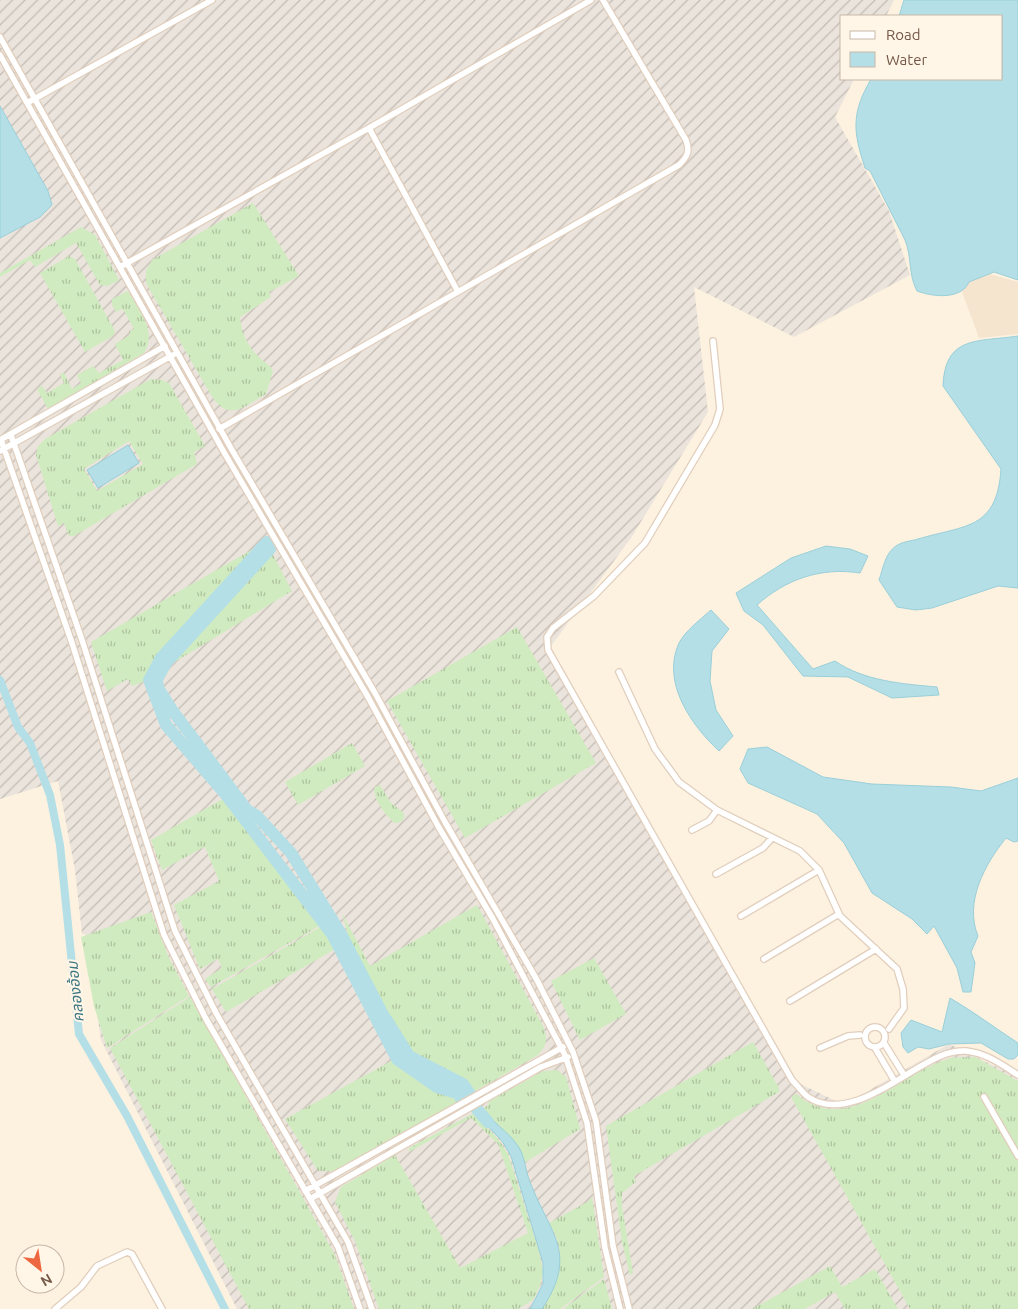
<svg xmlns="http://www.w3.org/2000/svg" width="1018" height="1309" font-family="Ubuntu,'Noto Sans Thai',sans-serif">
  <defs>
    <pattern id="industrial-furrows" width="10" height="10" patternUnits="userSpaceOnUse" patternTransform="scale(1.25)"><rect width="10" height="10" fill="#ebe4dc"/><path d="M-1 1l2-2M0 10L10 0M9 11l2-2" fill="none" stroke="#c3bcb4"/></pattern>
    <pattern id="grass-tufts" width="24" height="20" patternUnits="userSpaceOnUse" patternTransform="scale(1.25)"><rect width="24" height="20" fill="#d0ebbf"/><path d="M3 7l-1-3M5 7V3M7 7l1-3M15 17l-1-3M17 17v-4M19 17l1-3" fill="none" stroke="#adc19d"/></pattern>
  </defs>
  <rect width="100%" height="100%" fill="#fdf2e0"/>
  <path fill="#f5e4ce" d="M 989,274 L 1018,282 L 1018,334 L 979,338 L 962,292 L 965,283 Z"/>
  <path fill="url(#industrial-furrows)" d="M 0,0 L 894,0 L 886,16 L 842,16 L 842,79 L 854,79 L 835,117 L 889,211 L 910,275 L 794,337 L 694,287 L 708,412 L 631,538 L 548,650 L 792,1080 L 844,1105 L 949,1044 L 1018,1077 L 1018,1309 L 237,1309 L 101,1040 L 85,934 L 82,934 L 75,870 L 58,781 L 0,799 Z"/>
  <path fill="url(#grass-tufts)" fill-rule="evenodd" d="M 253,203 L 299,276 L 269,292 L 271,297 L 240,317 C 241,332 248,347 259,357 C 264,363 269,363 273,371 L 266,394 C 243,407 229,423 211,395 L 146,283 L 146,271 L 152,260 Z
    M 81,227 L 95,235 L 119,280 L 108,286 L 100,285 L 76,243 L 35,267 L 30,260 L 0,277 L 0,273 Z
    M 69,256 L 75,259 L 115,331 L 113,336 L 85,352 L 40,273 Z
    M 128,291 C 139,311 158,332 144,353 L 48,409 L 37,389 L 42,386 L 47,393 L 64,383 L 60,374 L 64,373 L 72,389 L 81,383 L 77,375 L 93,366 L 99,373 L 123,360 L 115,344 L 130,335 L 129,331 L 134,329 L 123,309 L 116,312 L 112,305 L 112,299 Z
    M 151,379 L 162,380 L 169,383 L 205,446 L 194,452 L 197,464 L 74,536 L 69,536 L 64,523 L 58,526 L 36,455 L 38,446 L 45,439 ZM 129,441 L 143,464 L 97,491 L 84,469 Z
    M 265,542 L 163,656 L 149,680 L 132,686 L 128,679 L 107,691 L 91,642 Z
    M 271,551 L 292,591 L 173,663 L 161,675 L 158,688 L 157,679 L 165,664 Z
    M 517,627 L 596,763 L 465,838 L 387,701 Z
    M 352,743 L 365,766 L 298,805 L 285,782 Z
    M 380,785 L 391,803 L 404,813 L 404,818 L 401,822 L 395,823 C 387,818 371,796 375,787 Z
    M 226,797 L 323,924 L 211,987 L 205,979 L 222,968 L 218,959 L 200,969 L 174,905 L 219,881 L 205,847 L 219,839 L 162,870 L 151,840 Z
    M 477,905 L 543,1026 C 548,1039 547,1045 538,1055 L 470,1094 L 463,1084 L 409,1056 L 343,938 L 347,931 L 342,913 L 370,966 Z
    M 151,912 L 169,958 L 189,996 L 107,1048 L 94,1006 L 81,937 Z
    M 324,925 L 337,948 L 226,1012 L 212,989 Z
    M 594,958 L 626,1014 L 580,1040 L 551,981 Z
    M 190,997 L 335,1255 L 354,1309 L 249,1309 L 110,1048 Z
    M 753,1042 L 779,1088 L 779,1092 L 634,1176 L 636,1182 L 622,1193 L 622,1206 L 633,1273 L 630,1275 L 622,1242 L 606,1126 Z
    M 975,1057 L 1018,1081 L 1018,1309 L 910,1309 L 791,1097 L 796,1094 C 848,1138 898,1074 948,1059 C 956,1056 967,1058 975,1057 Z
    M 393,1060 L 428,1079 L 437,1087 L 459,1094 L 460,1100 L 336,1171 L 318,1171 L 285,1119 Z
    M 557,1070 L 566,1077 L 580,1129 L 524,1163 C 515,1133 499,1132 483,1109 L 489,1104 L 488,1102 L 543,1071 Z
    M 474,1113 L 499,1140 L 508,1154 L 539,1251 L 543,1271 L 540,1286 L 533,1300 L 518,1309 L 379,1309 L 355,1241 L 335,1202 L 341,1187 L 395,1155 L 460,1268 L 528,1233 L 498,1144 L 471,1118 L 409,1152 L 409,1148 Z
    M 592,1197 L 604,1277 L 560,1309 L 542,1309 C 560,1280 568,1253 549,1223 L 589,1201 Z
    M 830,1266 L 842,1287 L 875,1269 L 898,1309 L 845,1309 L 835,1292 L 805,1309 L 752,1309 Z
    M 604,1279 L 612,1309 L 563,1309 Z"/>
  <path fill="#b4dfe7" stroke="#9acfd9" d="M 904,0 L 1018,0 L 1018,280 L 994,272 L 969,282 C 961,300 933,297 917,291 C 908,274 912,257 905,240 L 870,171 L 865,168 C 853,131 851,114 871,79 L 1002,79 L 1002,16 L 899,16 Z
    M 0,106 L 48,191 L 52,205 L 40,217 L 0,238 Z
    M 1018,336 L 1018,588 L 998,586 L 932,608 L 916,610 L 897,607 L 879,580 C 883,569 885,553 896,546 C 901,542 911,541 918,539 C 965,525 997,530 1001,469 L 943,386 C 945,335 978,342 1018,336 Z
    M 128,445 L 139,463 L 98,488 L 87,470 Z
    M 826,546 L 850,549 L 868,556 L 860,573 C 821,567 786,579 757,605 L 813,669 L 835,661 C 864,681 903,684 937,687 L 939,695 L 892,698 L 848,677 L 803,676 L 763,625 L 744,611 L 736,593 L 791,558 Z
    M 711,610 L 729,629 L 712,651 L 710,681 L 716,710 L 733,736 L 719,751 C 691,725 661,682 679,643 C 685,631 701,619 711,610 Z
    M 767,747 L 823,777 L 872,784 L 951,787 L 981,791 L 1018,778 L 1018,841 L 1014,842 L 1006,838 C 985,864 964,902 978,936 L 971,952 L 975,963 L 971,992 L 963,992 L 957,968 L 934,926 L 927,934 L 912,919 L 872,893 L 844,843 L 817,814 L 748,783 L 740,769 L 748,749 Z
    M 950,998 C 974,1012 995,1028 1018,1043 L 1018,1055 L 1014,1059 L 1008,1059 L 981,1043 L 949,1044 L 929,1049 L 918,1047 L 908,1053 L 903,1047 L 901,1033 L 911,1020 L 942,1032 Z
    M 482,1107 C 492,1123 507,1130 518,1146 C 525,1156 525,1170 530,1182 C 550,1234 579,1253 542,1309 L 530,1309 L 543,1284 L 543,1263 L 511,1156 L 502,1141 L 474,1112 Z"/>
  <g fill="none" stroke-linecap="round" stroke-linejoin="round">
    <path stroke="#b4dfe7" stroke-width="8" d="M 0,680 L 18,727 L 30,743 L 50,795 L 60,845 L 79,1034 L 127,1116 L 225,1309"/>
    <path stroke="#b4dfe7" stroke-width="12" d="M 386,1019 L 409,1056 L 463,1084 L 470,1094 L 461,1099 L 460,1094 L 437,1087 L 397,1059 L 332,934 L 227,796 L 166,725 L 149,680 L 161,658 L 267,542 L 270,549 L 166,663 L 157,679 L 158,688 L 172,710 L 247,810 L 257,816 L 291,853 L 341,934 L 405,1057 L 457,1086 L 488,1122"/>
    <defs>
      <path id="street" d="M 0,37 L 232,450 L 375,693 L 445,822 L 537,980 L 573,1052 L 596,1121 L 613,1246 L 629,1309
        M 0,55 L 225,454 L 368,697 L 438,826 L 493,919 L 565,1055 L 587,1123 L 605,1248 L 620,1309
        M 27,103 L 212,0
        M 369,128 L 457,290
        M 120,267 L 369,128 L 591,0
        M 713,341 L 720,409 L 715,425 L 645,543 L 594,596 L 553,628 L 547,637 L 548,650 L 792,1080 C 797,1085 802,1092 808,1097 C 844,1121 892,1082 923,1065 C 937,1057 950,1050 966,1051 C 986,1053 1001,1064 1018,1075
        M 219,429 L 679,165 C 688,156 690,151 686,140 L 603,0
        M 11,435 L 82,640 L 175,931 L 216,1013 L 348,1242 L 372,1309
        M 0,440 L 165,346
        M 1,440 L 72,643 L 164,935 L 206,1019 L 338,1247 L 360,1309
        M 0,451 L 173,355
        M 619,672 L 655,749 L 679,782 L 717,810 L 800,851 L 819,870 L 840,916 L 897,969 L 903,989 L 904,1008 L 889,1029
        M 692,830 L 709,821 L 717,810
        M 716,874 L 763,848 L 771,839
        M 741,916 L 819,870
        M 764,959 L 839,914
        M 790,1001 L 876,949
        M865 1037a10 10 0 1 1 20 0a10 10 0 1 1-20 0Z
        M 884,1043 L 904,1075
        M 820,1048 L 848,1036 L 860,1035
        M 875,1048 L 894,1080
        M 984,1097 L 1018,1156
        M 305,1191 L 563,1047
        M 310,1199 L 541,1067 L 568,1057
        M 55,1309 L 81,1287 L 97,1266 L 127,1252 L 132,1254 L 162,1309"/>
    </defs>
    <use href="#street" stroke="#e1cebc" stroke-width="8"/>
    <use href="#street" stroke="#fff" stroke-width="5.5"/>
  </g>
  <g text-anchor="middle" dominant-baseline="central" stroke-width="4" stroke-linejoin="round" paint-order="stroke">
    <g font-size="15" font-style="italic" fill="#3d7683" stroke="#fff6e7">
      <text transform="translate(75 992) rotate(-96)">คลองอ้อม</text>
    </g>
  </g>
  <rect x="840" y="15" width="162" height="65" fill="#fff6e7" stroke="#c8b7a7"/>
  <rect x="850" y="31" width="25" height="8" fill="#ffffff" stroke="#c8b7a7"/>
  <text x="886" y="40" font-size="15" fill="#755847">Road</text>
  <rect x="850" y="52" width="25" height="15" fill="#b4dfe7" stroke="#c8b7a7"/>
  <text x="886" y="65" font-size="15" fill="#755847">Water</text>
  <g transform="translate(40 1269) rotate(150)"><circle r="24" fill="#fff6e7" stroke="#c8b7a7"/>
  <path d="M0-4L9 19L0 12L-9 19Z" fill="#ed6840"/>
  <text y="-8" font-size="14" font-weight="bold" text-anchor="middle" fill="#755847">N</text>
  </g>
</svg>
